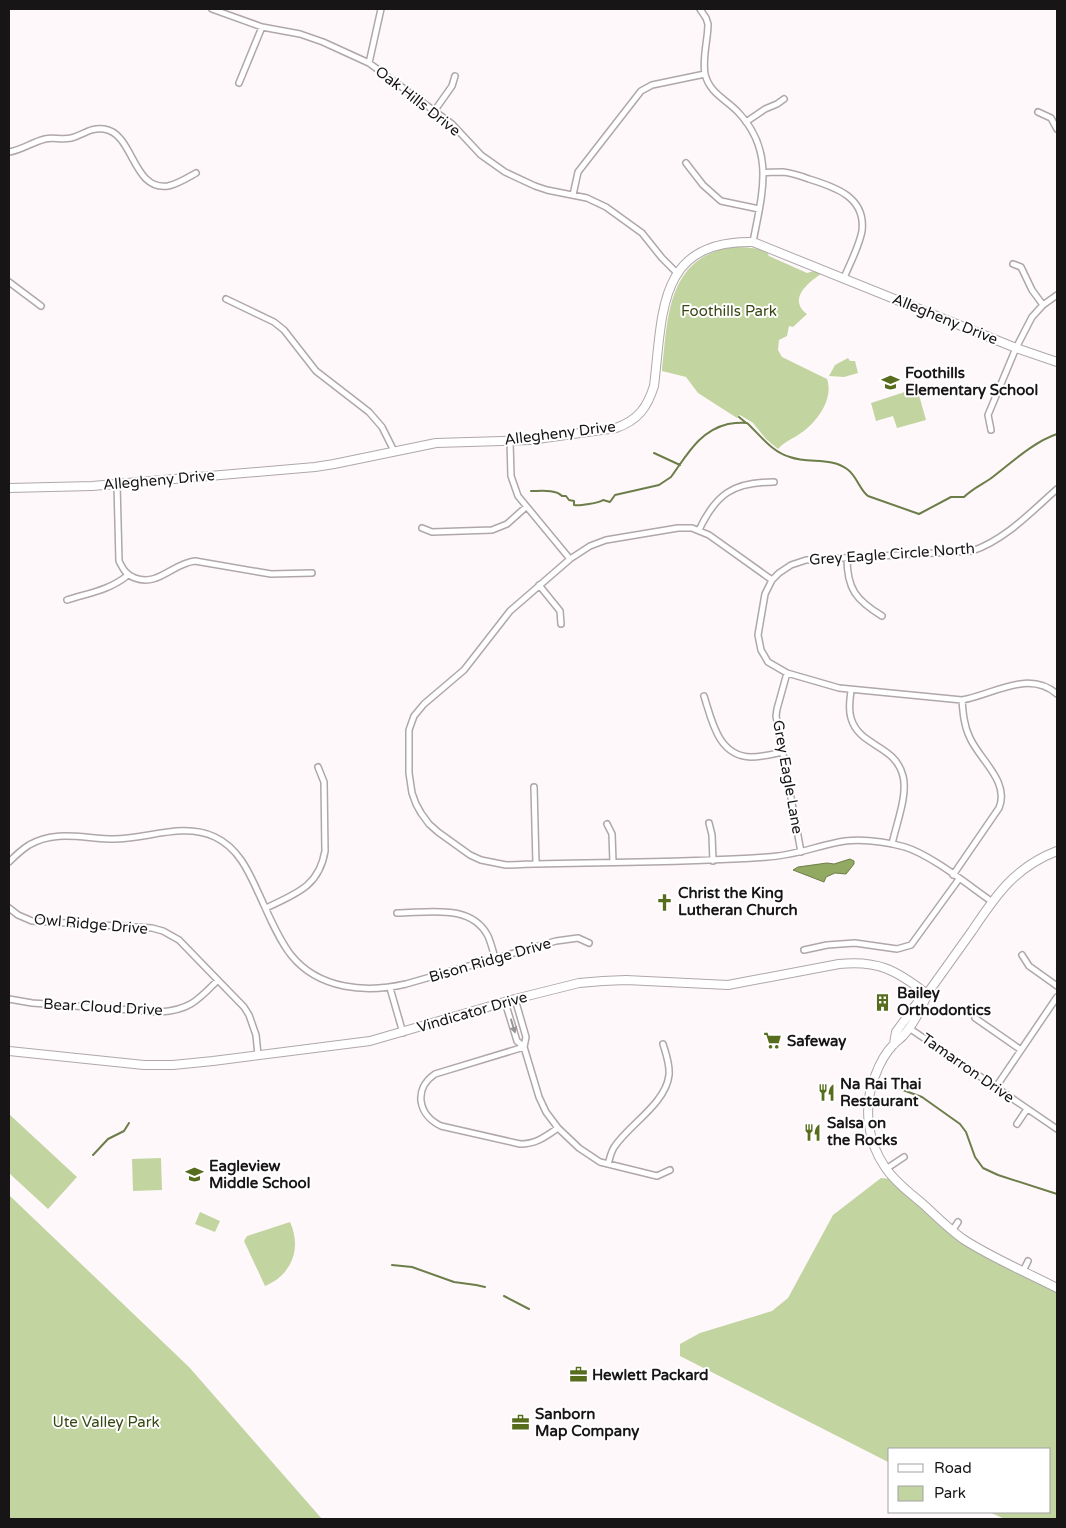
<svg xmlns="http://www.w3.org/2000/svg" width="1066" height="1528" font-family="'Varela Round',sans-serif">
  <rect width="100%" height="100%" fill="#fef8fa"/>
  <path fill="#c2d5a0" d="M 730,247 C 743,247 755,247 767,252 L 769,256 L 807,273 L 814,271 L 821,274 C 809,282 787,299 807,314 L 793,327 L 789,326 L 787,336 L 779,340 L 778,350 L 782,357 L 827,379 C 834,399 817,422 801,433 C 793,439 785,441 778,449 L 766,439 L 753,423 L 740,415 L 737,418 L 698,393 L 686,377 L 662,371 C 668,319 666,260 730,247 Z
    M 848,358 L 850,361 L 855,361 L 858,373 L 844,377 L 829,376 L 835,365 Z
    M 917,388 L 926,420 L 897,428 L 893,416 L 876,421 L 871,403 Z
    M 9,1114 L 77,1177 L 48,1209 L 9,1173 Z
    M 161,1158 L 162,1190 L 133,1191 L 132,1159 Z
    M 881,1178 L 895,1179 L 964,1239 L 1057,1288 L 1057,1519 L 1005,1519 L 989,1512 L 1050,1512 L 1050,1449 L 890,1449 L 890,1463 L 680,1356 L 680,1344 L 700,1333 L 772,1311 L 788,1298 L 833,1215 Z
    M 9,1195 L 189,1367 L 322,1519 L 9,1519 Z
    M 200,1212 L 220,1221 L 215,1232 L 195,1224 Z
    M 290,1222 C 302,1248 292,1275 265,1286 L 244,1241 L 247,1236 Z"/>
  <path fill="#92a961" stroke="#6d7d4a" d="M 850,859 L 854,861 L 854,864 L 846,874 L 835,873 L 826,877 L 824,882 L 793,870 L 798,867 L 827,863 L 834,864 Z"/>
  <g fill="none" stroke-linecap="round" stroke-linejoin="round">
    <path stroke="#6d7d4a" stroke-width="2" d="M 739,417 L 745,422
      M 654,453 L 680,465
      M 531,491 C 540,491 556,489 562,496 L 566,496 L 569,500 L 574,501 L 574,505 C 579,506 599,503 603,500 L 610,502 L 615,495 L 659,485 L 671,477 C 687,455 699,431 728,424 C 734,423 741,422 747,423 C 761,436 772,452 790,457 C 809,464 830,457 847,469 C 857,476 859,489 868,496 L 919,514 L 951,497 L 964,497 C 972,489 981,485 990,479 C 1010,464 1033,442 1057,434
      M 900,1089 L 922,1097 L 960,1124 L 966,1132 L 975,1157 L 983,1168 L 998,1175 L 1057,1194
      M 93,1155 L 108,1139 L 124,1131 L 129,1123
      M 392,1265 L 412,1267 L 454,1282 L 476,1285 L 485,1287
      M 504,1296 L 529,1309"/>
    <defs>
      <path id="street" d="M 212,9 L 262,27 L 300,34 L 323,42 L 369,63 L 452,124 L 481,155 L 505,172 L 535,186 L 547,190 L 587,198 L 606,207 L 642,233 L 662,258 L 677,273
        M 700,9 L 706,18 L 708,24 C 708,40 702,58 705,74 C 709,92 725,99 737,111 C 776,151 762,194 753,242
        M 369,63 L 381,9
        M 239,83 L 262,27
        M 435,110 L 452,86 L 455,76
        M 1038,112 L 1051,118 L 1057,129
        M 746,122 L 765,109 L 777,104 L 784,99
        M 9,152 C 22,150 32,142 45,139 C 53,137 62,140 71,138 C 83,135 91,127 104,129 C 134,133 132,191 168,186 C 178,184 187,178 196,173
        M 686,163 L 703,185 L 721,201 L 759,209
        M 763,173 C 770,172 777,172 783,172 C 792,173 801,176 809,179 C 835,187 866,197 862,231 C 859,247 850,263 844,278
        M 573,195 L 578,172 L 641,91 L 652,85 L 705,74
        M 1013,264 L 1021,267 L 1032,290 L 1043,305
        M 9,282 L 41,306
        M 226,299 L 274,322 L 284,330 L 316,371 L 369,412 L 382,427 L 394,451
        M 991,430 L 988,415 L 1016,348 L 1032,317 L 1043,305 L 1057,295
        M 510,441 L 511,476 L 518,496 L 570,559
        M 117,484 L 119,561 C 123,569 126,575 135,578 C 158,587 173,563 195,561 L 271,574 L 312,573
        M 1057,489 C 1031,512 1005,540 972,551 L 806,560 L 791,565 L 779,573 L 772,580 L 765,594 L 758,635 L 761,650 L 768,662 L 787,673 L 839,688 L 962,700 C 993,695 1028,669 1057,694
        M 422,528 L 432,532 L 492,530 L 507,524 L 526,507
        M 699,530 C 716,494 733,482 774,482
        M 847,558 C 847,589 856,600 882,616
        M 772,580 L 709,535 L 692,528 L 678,528 L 606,540 L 590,546 L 570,559 L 510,611 L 464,670 L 424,704 L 414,716 L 409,730 L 409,773 L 412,793 L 416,804 L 421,813 L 429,824 L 438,832 L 470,855 L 481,860 L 506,865 C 593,862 681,863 767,857 C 794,856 819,845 845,841 C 865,839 886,842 905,847 C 931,855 968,885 991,901
        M 539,585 L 560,611 L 561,624
        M 67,600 C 89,593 110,590 128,575
        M 787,673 L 777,709 L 776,716 L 801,852
        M 851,691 C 850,699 848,709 851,718 C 859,747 895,744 903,776 C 908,795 896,825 892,844
        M 704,696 C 712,721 718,756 751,757 C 762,757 773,754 783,752
        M 534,787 L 536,864
        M 709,823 L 712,835 L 713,861
        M 607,824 L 612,834 L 613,862
        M 9,862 C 15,856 21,850 29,845 C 56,829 85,839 114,839 C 147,839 183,822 215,837 C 238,848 248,870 258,892 C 268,913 277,937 291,955 C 319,990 367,993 406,984 L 556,941 L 578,938 L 589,943
        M 953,875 L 999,808 C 1010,782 980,760 970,738 C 964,726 963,713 962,700
        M 9,908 L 18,915 L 32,921 L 152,928 L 163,931 L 179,940 L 244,1007 L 249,1015 L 256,1035 L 258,1055
        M 266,908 C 295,894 319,887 325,851 L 324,782 L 318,767
        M 397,913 C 428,913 471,903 488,936 C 491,943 493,951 495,958
        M 804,950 L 827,945 L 855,943 L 897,949 L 911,945 L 959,879
        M 1022,955 L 1029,966 L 1057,986
        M 390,988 L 403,1033
        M 9,999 L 32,1003 L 160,1012 C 190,1010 198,1000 218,980
        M 515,999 L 526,1037 L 524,1047 L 539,1097 L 546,1112 L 558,1128 L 579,1148 L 600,1162 L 657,1176 L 670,1170
        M 505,1002 L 517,1041 L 524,1047
        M 975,1018 L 1021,1050
        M 909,1028 L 1057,1129
        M 524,1047 L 435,1074 C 413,1089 418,1115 441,1126 L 520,1144 C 536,1144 545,1137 558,1128
        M 996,1087 L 1057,997
        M 1017,1124 L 1027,1109
        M 608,1164 C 610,1158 611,1151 615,1146 C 630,1124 666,1103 669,1075 C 670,1064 666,1054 663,1044
        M 886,1169 L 904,1157
        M 952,1231 L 958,1222
        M 1023,1271 L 1028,1261"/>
      <path id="secondary" d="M 9,488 L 92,486 L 315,467 L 334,464 L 436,443 L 530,440 L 616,428 C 638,420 647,408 654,386 C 663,313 657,240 753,242 L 1016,348 L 1057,362
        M 927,994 C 923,1007 912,1026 903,1036 C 900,1039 897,1041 894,1044 C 886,1052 879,1065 875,1076 C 863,1106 867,1141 885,1167 C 895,1182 910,1193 923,1204 C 936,1216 949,1229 963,1239 C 992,1258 1026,1272 1057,1288
        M 894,1044 L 896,1032 L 920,999 L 927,994 C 942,973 957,952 972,931 C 996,895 1015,867 1057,851
        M 9,1051 L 144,1065 L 173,1065 L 213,1061 L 370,1041 L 515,999 L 579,983 L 603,981 L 626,980 L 728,985 L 839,964 C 878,960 896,970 927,994"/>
    </defs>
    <use href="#street" stroke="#afa7aa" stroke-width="8"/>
    <use href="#secondary" stroke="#afa7aa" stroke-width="10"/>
    <use href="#street" stroke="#fff" stroke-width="5"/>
    <use href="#secondary" stroke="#fff" stroke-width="8"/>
  </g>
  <defs><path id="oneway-solid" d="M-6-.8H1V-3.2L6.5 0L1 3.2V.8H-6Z" transform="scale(1.25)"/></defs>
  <use fill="#979696" href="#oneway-solid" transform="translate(513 1026) rotate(73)"/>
  <defs>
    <symbol id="school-bare" viewBox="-9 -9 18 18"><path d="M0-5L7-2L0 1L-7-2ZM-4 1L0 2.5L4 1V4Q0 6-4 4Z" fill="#576d1d" stroke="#fff" stroke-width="2.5" paint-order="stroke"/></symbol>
    <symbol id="church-bare" viewBox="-9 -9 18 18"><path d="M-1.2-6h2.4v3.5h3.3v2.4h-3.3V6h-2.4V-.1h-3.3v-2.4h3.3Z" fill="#576d1d" stroke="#fff" stroke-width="2.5" paint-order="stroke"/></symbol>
    <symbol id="building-bare" viewBox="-9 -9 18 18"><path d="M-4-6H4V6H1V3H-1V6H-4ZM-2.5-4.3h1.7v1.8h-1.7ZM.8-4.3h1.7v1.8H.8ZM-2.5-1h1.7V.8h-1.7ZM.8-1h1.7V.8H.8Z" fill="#576d1d" stroke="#fff" stroke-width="2.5" paint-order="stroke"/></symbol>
    <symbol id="supermarket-bare" viewBox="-9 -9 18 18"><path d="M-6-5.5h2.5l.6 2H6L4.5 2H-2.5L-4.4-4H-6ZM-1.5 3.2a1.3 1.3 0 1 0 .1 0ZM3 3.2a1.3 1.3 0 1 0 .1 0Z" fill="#576d1d" stroke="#fff" stroke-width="2.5" paint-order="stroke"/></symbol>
    <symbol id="restaurant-bare" viewBox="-9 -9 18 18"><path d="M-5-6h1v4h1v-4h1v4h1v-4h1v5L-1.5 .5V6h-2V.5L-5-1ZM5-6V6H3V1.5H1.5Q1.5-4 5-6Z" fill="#576d1d" stroke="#fff" stroke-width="2.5" paint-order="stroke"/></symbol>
    <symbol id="office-bare" viewBox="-9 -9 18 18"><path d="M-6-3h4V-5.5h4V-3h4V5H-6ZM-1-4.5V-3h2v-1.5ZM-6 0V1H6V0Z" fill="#576d1d" stroke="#fff" stroke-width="2.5" paint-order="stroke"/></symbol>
  </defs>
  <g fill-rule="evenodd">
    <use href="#school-bare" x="878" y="370" width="25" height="25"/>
    <use href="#church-bare" x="652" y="890" width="25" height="25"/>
    <use href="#building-bare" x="870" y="990" width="25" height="25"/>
    <use href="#supermarket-bare" x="760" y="1028" width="25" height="25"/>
    <use href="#restaurant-bare" x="814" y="1080" width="25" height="25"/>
    <use href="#restaurant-bare" x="800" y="1120" width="25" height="25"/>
    <use href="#school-bare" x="182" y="1162" width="25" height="25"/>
    <use href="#office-bare" x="566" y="1362" width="25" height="25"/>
    <use href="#office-bare" x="508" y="1410" width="25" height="25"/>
  </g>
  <g text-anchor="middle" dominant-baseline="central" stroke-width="4" stroke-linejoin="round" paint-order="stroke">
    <g font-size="15" fill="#181516" stroke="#fff">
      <text transform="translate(418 101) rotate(38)">Oak Hills Drive</text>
      <text transform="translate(945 319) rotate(22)">Allegheny Drive</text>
      <text transform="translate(560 433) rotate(-7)">Allegheny Drive</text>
      <text transform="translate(159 480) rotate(-5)">Allegheny Drive</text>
      <text transform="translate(892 554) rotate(-4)">Grey Eagle Circle North</text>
      <text transform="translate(788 777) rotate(80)">Grey Eagle Lane</text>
      <text transform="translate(91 924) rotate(5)">Owl Ridge Drive</text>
      <text transform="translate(490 960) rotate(-16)">Bison Ridge Drive</text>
      <text transform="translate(103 1007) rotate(3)">Bear Cloud Drive</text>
      <text transform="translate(472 1012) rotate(-16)">Vindicator Drive</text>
      <text transform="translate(968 1068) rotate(35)">Tamarron Drive</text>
    </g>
    <g font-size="15" fill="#384712" stroke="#fff">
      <text x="729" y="311">Foothills Park</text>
      <text x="106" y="1422">Ute Valley Park</text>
    </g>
    <g font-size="15" font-weight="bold" fill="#181516" stroke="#fff" text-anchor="start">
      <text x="905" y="373">Foothills<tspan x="905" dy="17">Elementary School</tspan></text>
      <text x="678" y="893">Christ the King<tspan x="678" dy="17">Lutheran Church</tspan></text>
      <text x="897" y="993">Bailey<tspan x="897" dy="17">Orthodontics</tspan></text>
      <text x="787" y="1041">Safeway</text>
      <text x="840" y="1084">Na Rai Thai<tspan x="840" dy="17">Restaurant</tspan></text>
      <text x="827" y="1123">Salsa on<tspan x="827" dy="17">the Rocks</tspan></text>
      <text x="209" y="1166">Eagleview<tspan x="209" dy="17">Middle School</tspan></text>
      <text x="592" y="1375">Hewlett Packard</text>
      <text x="535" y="1414">Sanborn<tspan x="535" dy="17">Map Company</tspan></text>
    </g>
  </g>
  <rect width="1066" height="1528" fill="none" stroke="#181516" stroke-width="20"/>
  <rect x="888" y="1448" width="162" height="65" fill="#ffffff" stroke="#a3a1a2"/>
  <rect x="898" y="1464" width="25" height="8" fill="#ffffff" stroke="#a3a1a2"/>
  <text x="934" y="1473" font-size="15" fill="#181516">Road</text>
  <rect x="898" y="1486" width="25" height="15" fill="#c2d5a0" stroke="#a3a1a2"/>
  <text x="934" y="1498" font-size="15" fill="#181516">Park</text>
</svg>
